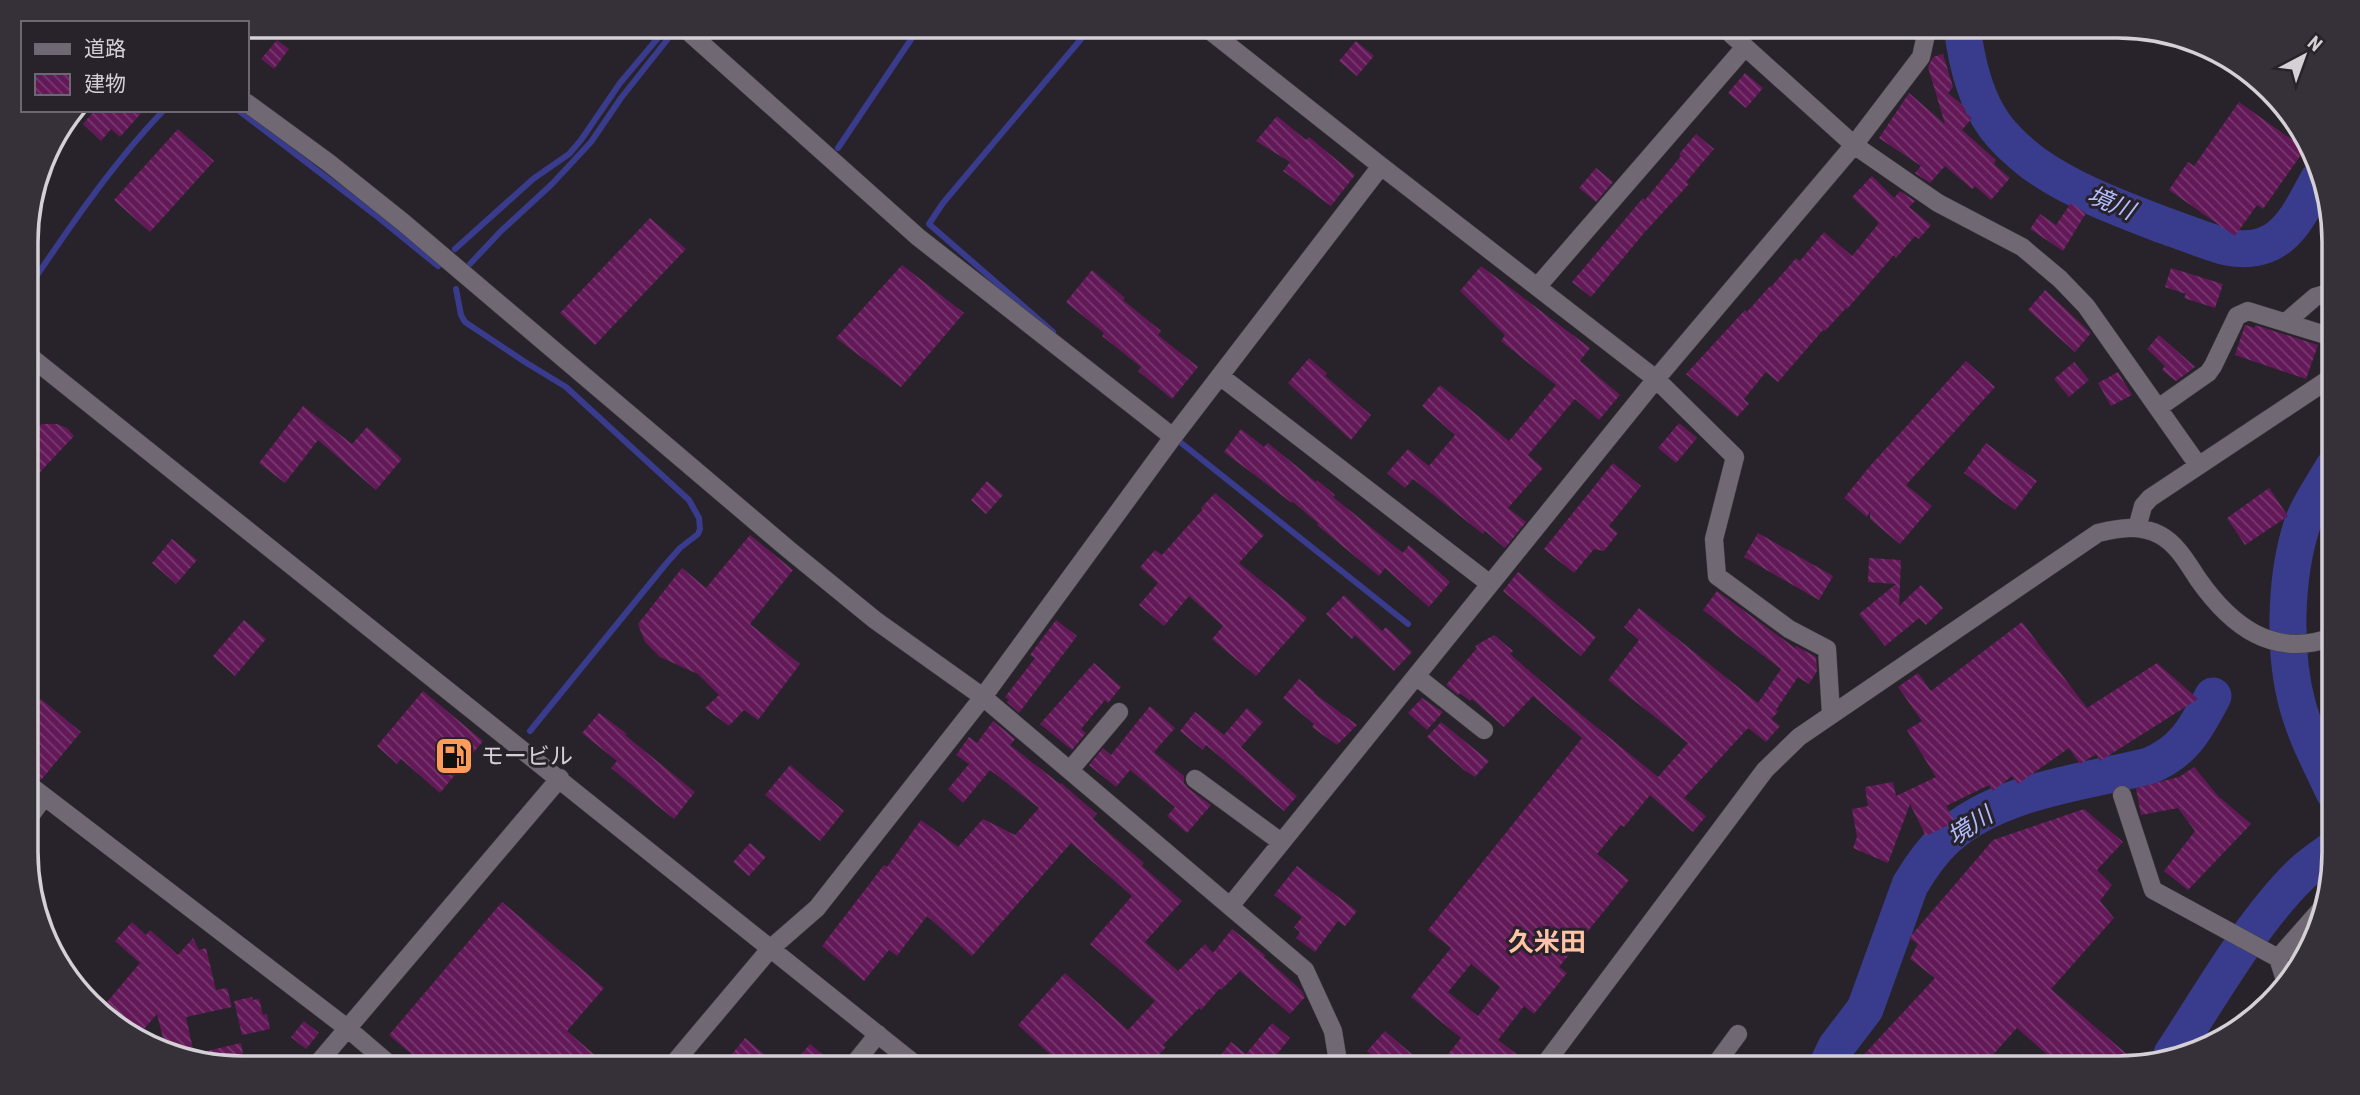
<svg xmlns="http://www.w3.org/2000/svg" width="2360" height="1095" font-family="'Roboto Condensed','Noto Sans JP',sans-serif">
  <defs>
    <pattern id="building-back-hatch" width="6" height="6" patternUnits="userSpaceOnUse" patternTransform="scale(1.75)"><rect width="6" height="6" fill="#631958"/><path d="M-1 5l2 2M0 0l6 6M5-1l2 2" fill="none" stroke="#78396f"/></pattern>
  </defs>
  <rect width="100%" height="100%" fill="#28222b"/>
  <g fill="none" stroke-linecap="round" stroke-linejoin="round">
    <path stroke="#393c8c" stroke-width="6" d="M 238,110 L 374,214 L 438,266
      M 838,148 L 920,26
      M 455,249 L 533,179 L 569,154 L 581,140 L 620,83 L 668,26
      M 470,264 L 501,231 L 552,184 L 591,142 L 621,98 L 678,26
      M 456,289 L 461,315 L 465,322 L 525,362 L 566,387 L 689,500 L 699,518 L 700,529 L 698,534 L 680,548 L 665,565 L 530,731
      M 27,290 C 69,228 112,164 164,110
      M 1053,332 L 929,224 L 943,203 L 1092,26
      M 1175,438 L 1408,624
      M 2313,746 L 2333,738"/>
    <path stroke="#393c8c" stroke-width="37" d="M 1962,26 C 1966,59 1975,99 1995,126 C 2006,141 2019,152 2033,163 C 2072,191 2119,208 2163,225 C 2183,232 2203,240 2223,246 C 2236,249 2253,250 2265,245 C 2291,236 2306,202 2318,180
      M 2333,468 C 2323,486 2308,506 2302,525 C 2285,577 2283,654 2298,707 C 2306,736 2321,764 2334,792
      M 2172,1054 C 2210,997 2251,923 2300,875 C 2310,865 2323,857 2334,848
      M 1826,1068 L 1836,1047 L 1865,1009 L 1910,885 C 1920,868 1932,851 1946,838 C 1997,791 2083,782 2149,766 C 2184,752 2196,728 2213,696"/>
  </g>
  <path fill="url(#building-back-hatch)" fill-rule="evenodd" d="M 277,40 L 289,49 L 274,69 L 261,59 Z
    M 1356,41 L 1374,56 L 1357,76 L 1339,61 Z
    M 1943,54 L 1953,87 L 1948,93 L 1966,108 L 1964,111 L 1972,118 L 1962,130 L 1996,160 L 1994,164 L 2010,178 L 1991,200 L 1975,186 L 1972,189 L 1945,166 L 1930,183 L 1915,173 L 1921,166 L 1879,138 L 1909,93 L 1945,124 L 1928,67 L 1933,57 Z
    M 1745,73 L 1763,88 L 1746,108 L 1728,93 Z
    M 2239,102 L 2305,149 L 2263,209 L 2257,205 L 2235,236 L 2169,190 L 2188,162 L 2194,166 Z
    M 95,110 L 144,110 L 120,137 L 111,129 L 101,141 L 83,124 Z
    M 1277,116 L 1306,140 L 1309,137 L 1355,175 L 1331,206 L 1283,171 L 1290,162 L 1256,141 Z
    M 178,129 L 214,161 L 150,232 L 114,200 Z
    M 1696,134 L 1714,149 L 1686,182 L 1689,184 L 1644,233 L 1591,297 L 1572,282 L 1643,198 L 1645,200 L 1681,156 L 1679,154 Z
    M 1596,168 L 1613,182 L 1596,202 L 1579,188 Z
    M 1872,176 L 1894,198 L 1900,191 L 1915,201 L 1909,207 L 1931,225 L 1919,239 L 1915,236 L 1896,258 L 1894,255 L 1847,309 L 1846,308 L 1825,331 L 1823,330 L 1778,382 L 1766,372 L 1744,399 L 1749,404 L 1737,417 L 1686,374 L 1745,310 L 1747,312 L 1770,286 L 1771,287 L 1796,258 L 1800,261 L 1824,232 L 1852,256 L 1879,223 L 1852,197 Z
    M 2071,203 L 2086,213 L 2063,251 L 2030,229 L 2040,214 L 2056,225 Z
    M 650,218 L 686,249 L 595,345 L 560,313 Z
    M 902,265 L 964,313 L 901,387 L 836,338 Z
    M 1481,266 L 1590,348 L 1580,361 L 1620,395 L 1599,420 L 1575,399 L 1528,455 L 1543,468 L 1508,508 L 1526,522 L 1505,548 L 1485,531 L 1483,534 L 1413,479 L 1405,488 L 1387,473 L 1408,449 L 1429,466 L 1455,435 L 1422,406 L 1440,385 L 1509,441 L 1556,385 L 1501,341 L 1505,335 L 1460,291 Z
    M 2171,268 L 2223,284 L 2215,308 L 2184,298 L 2186,294 L 2165,287 Z
    M 1092,270 L 1125,298 L 1123,300 L 1161,331 L 1158,335 L 1198,367 L 1172,399 L 1138,371 L 1141,367 L 1102,336 L 1104,333 L 1066,302 Z
    M 2045,290 L 2091,333 L 2075,352 L 2028,310 Z
    M 2245,325 L 2255,328 L 2255,325 L 2318,345 L 2306,379 L 2235,355 Z
    M 2159,335 L 2195,367 L 2176,381 L 2162,370 L 2165,366 L 2147,349 Z
    M 1309,358 L 1327,373 L 1325,376 L 1371,415 L 1351,440 L 1288,383 Z
    M 1966,361 L 1995,387 L 1906,485 L 1932,506 L 1900,544 L 1870,519 L 1870,511 L 1867,517 L 1844,498 L 1870,466 Z
    M 2074,362 L 2089,380 L 2069,397 L 2054,379 Z
    M 2118,372 L 2132,395 L 2111,406 L 2098,383 Z
    M 303,406 L 352,444 L 367,427 L 402,459 L 376,490 L 318,440 L 285,483 L 259,463 Z
    M 1679,423 L 1697,438 L 1676,463 L 1658,448 Z
    M 43,424 L 57,424 L 67,428 L 74,436 L 27,486 L 27,429 Z
    M 1241,429 L 1264,447 L 1268,443 L 1316,482 L 1317,480 L 1335,495 L 1333,497 L 1403,553 L 1409,545 L 1450,582 L 1429,607 L 1385,568 L 1379,576 L 1317,525 L 1318,523 L 1293,502 L 1292,503 L 1224,452 Z
    M 1986,443 L 2037,481 L 2015,510 L 1964,473 Z
    M 1613,463 L 1641,486 L 1609,526 L 1618,533 L 1604,551 L 1594,549 L 1574,573 L 1544,549 Z
    M 987,481 L 1003,495 L 986,514 L 971,500 Z
    M 2269,488 L 2288,516 L 2245,545 L 2227,518 Z
    M 1215,493 L 1264,535 L 1239,563 L 1307,618 L 1256,676 L 1212,639 L 1223,626 L 1189,596 L 1164,626 L 1139,605 L 1158,583 L 1140,567 L 1155,550 L 1162,555 L 1203,509 L 1201,508 Z
    M 1758,533 L 1833,576 L 1819,600 L 1744,557 Z
    M 750,535 L 793,570 L 750,624 L 800,664 L 758,720 L 744,710 L 729,726 L 705,708 L 719,695 L 698,674 L 660,657 L 645,642 L 638,624 L 682,568 L 706,588 Z
    M 172,539 L 197,560 L 176,584 L 152,563 Z
    M 1869,558 L 1901,560 L 1899,606 L 1921,585 L 1943,608 L 1926,625 L 1919,618 L 1885,646 L 1859,614 L 1896,584 L 1868,582 Z
    M 1518,572 L 1596,637 L 1581,656 L 1503,591 Z
    M 1717,591 L 1795,648 L 1796,646 L 1816,657 L 1817,671 L 1809,684 L 1798,677 L 1776,710 L 1778,712 L 1771,719 L 1780,726 L 1766,742 L 1748,728 L 1684,798 L 1706,816 L 1693,832 L 1650,795 L 1624,827 L 1621,825 L 1597,854 L 1629,880 L 1559,967 L 1567,973 L 1534,1014 L 1524,1006 L 1498,1040 L 1519,1056 L 1509,1068 L 1437,1068 L 1461,1038 L 1411,997 L 1451,948 L 1428,930 L 1582,738 L 1533,696 L 1504,727 L 1472,699 L 1470,701 L 1460,693 L 1458,695 L 1446,685 L 1477,648 L 1475,646 L 1494,635 L 1513,651 L 1510,654 L 1557,695 L 1658,777 L 1688,743 L 1608,680 L 1639,640 L 1624,627 L 1639,608 L 1758,703 L 1781,669 L 1703,610 ZM 1471,964 L 1500,987 L 1478,1016 L 1448,992 Z
    M 1344,595 L 1382,631 L 1386,627 L 1412,652 L 1394,671 L 1355,635 L 1352,639 L 1326,614 Z
    M 244,620 L 266,639 L 235,676 L 213,656 Z
    M 1056,620 L 1077,636 L 1019,713 L 1007,702 L 1009,700 L 1005,697 L 1035,658 L 1030,655 Z
    M 2022,622 L 2087,708 L 2157,663 L 2198,699 L 2100,761 L 2096,754 L 2080,764 L 2069,748 L 2018,784 L 2012,776 L 1993,791 L 1989,785 L 1946,806 L 1955,822 L 1926,836 L 1910,804 L 1888,863 L 1853,848 L 1857,837 L 1852,809 L 1868,806 L 1865,787 L 1893,782 L 1896,796 L 1936,777 L 1907,730 L 1922,721 L 1898,687 L 1918,673 L 1931,691 Z
    M 1094,663 L 1121,687 L 1108,703 L 1105,700 L 1081,729 L 1086,733 L 1072,750 L 1040,724 Z
    M 1299,679 L 1315,692 L 1314,693 L 1357,725 L 1337,745 L 1312,727 L 1314,724 L 1283,698 Z
    M 423,691 L 483,741 L 440,793 L 401,759 L 397,764 L 377,746 Z
    M 1422,698 L 1443,712 L 1427,730 L 1408,713 Z
    M 41,699 L 81,732 L 41,780 L 28,771 L 28,762 L 41,746 L 28,735 L 28,715 Z
    M 1150,706 L 1175,728 L 1154,752 L 1184,776 L 1184,783 L 1188,788 L 1211,805 L 1187,833 L 1167,816 L 1175,807 L 1130,770 L 1116,787 L 1089,765 L 1103,748 L 1111,755 Z
    M 1247,708 L 1263,722 L 1241,747 L 1297,796 L 1284,811 L 1206,745 L 1203,750 L 1180,731 L 1195,712 L 1224,735 Z
    M 599,713 L 627,734 L 625,735 L 695,792 L 674,819 L 611,768 L 617,761 L 582,733 Z
    M 993,721 L 1015,739 L 1010,745 L 1060,784 L 1061,783 L 1097,814 L 1093,819 L 1144,863 L 1142,866 L 1182,901 L 1145,942 L 1178,971 L 1205,944 L 1213,953 L 1232,929 L 1265,955 L 1264,957 L 1301,990 L 1305,997 L 1290,1014 L 1240,971 L 1221,990 L 1220,988 L 1201,1010 L 1199,1008 L 1163,1045 L 1166,1047 L 1152,1062 L 1148,1058 L 1140,1069 L 1066,1069 L 1018,1025 L 1065,973 L 1128,1030 L 1155,1001 L 1090,944 L 1132,896 L 1071,843 L 972,956 L 927,916 L 897,956 L 889,950 L 864,981 L 822,946 L 884,865 L 887,867 L 921,820 L 958,847 L 983,819 L 1015,835 L 1039,808 L 990,770 L 963,803 L 948,789 L 969,764 L 956,755 L 969,737 L 977,743 Z
    M 1441,722 L 1489,761 L 1475,777 L 1464,770 L 1427,737 Z
    M 790,765 L 844,811 L 820,841 L 765,795 Z
    M 2194,767 L 2218,796 L 2251,824 L 2188,890 L 2164,871 L 2195,831 L 2178,808 L 2141,815 L 2136,788 L 2179,777 Z
    M 2084,809 L 2123,842 L 2097,870 L 2112,885 L 2100,901 L 2114,918 L 2051,989 L 2129,1056 L 2118,1068 L 2038,1068 L 2049,1056 L 2017,1028 L 1981,1068 L 1866,1068 L 1858,1061 L 1935,978 L 1910,959 L 1918,944 L 1909,938 L 1993,840 Z
    M 750,843 L 766,857 L 749,876 L 733,862 Z
    M 1297,866 L 1357,911 L 1345,926 L 1338,921 L 1315,952 L 1296,938 L 1300,932 L 1294,927 L 1302,917 L 1274,895 Z
    M 502,902 L 604,988 L 567,1031 L 611,1069 L 429,1069 L 389,1035 Z
    M 132,922 L 146,935 L 150,930 L 178,955 L 193,938 L 199,950 L 206,948 L 216,990 L 227,988 L 232,1007 L 186,1017 L 194,1054 L 241,1043 L 244,1059 L 219,1064 L 167,1054 L 157,1014 L 138,1036 L 102,1008 L 140,963 L 115,941 Z
    M 252,997 L 253,1000 L 259,999 L 263,1015 L 267,1014 L 270,1029 L 242,1035 L 234,1001 Z
    M 304,1021 L 319,1033 L 306,1049 L 291,1037 Z
    M 1272,1023 L 1290,1038 L 1265,1069 L 1227,1069 L 1217,1060 L 1231,1042 L 1246,1054 Z
    M 1385,1031 L 1428,1068 L 1388,1068 L 1367,1051 Z
    M 745,1038 L 782,1069 L 720,1069 Z
    M 810,1044 L 839,1068 L 839,1069 L 789,1069 Z"/>
  <g fill="none" stroke-linecap="round" stroke-linejoin="round">
    <defs>
      <path id="minor" d="M 682,26 L 918,237 L 1173,437
        M 1204,26 L 1381,166 L 1656,379 L 1735,457 L 1714,539 L 1717,576 L 1789,629 L 1827,649 L 1831,714
        M 1722,26 L 1854,145 L 1938,203 L 2022,247 L 2060,279 L 2086,306 L 2198,465
        M 247,103 L 329,163 L 404,223 L 788,549 L 875,620 L 983,697 L 1305,970 L 1333,1031 L 1339,1068
        M 1537,287 L 1745,47
        M 2286,322 L 2315,297 L 2332,292
        M 27,354 L 921,1069
        M 1220,376 L 1490,584
        M 2158,408 L 2208,373 L 2213,366 L 2237,316 L 2248,311 L 2332,337
        M 2137,528 L 2143,506 L 2150,498 L 2332,377
        M 1416,676 L 1484,730
        M 1070,770 L 1119,712
        M 1195,779 L 1281,842
        M 28,784 L 347,1028 L 395,1069
        M 2122,795 L 2153,890 L 2278,958
        M 28,819 L 44,797
        M 1231,905 L 1656,379 L 1854,145 L 1921,57 L 1928,26
        M 2287,986 L 2278,958 L 2323,907
        M 1542,1068 L 1765,770 L 1799,737 L 2098,533 C 2119,528 2139,524 2160,535 C 2177,544 2188,564 2198,579 C 2231,626 2273,659 2333,637
        M 1713,1068 L 1738,1034
        M 313,1069 L 560,778
        M 669,1069 L 770,949 L 817,908 L 983,697 L 1173,437 L 1381,166
        M 850,1069 L 878,1034"/>
    </defs>
    <use href="#minor" stroke="#443f45" stroke-width="19"/>
    <use href="#minor" stroke="#706873" stroke-width="18"/>
  </g>
  <defs>
    <symbol id="fuel-square" viewBox="-11 -11 22 22"><rect x="-9" y="-9" width="18" height="18" rx="4" fill="#ff9b5a" stroke="#28222b"/><path d="M-5.5-6h7V0h2V4h1.3V-2.5L3-4.5l.8-.8L6-3V5H2.5V1h-1V6h-7ZM-4.2-4.7v3.2H.2V-4.7Z" fill="#111"/></symbol>
  </defs>
  <g fill-rule="evenodd">
    <use href="#fuel-square" x="432" y="734" width="44" height="44"/>
  </g>
  <g text-anchor="middle" dominant-baseline="central" stroke-width="6" stroke-linejoin="round" paint-order="stroke">
    <g font-size="23" fill="#d4d0d5" stroke="#28222b" text-anchor="start">
      <text x="481" y="756">モービル</text>
    </g>
    <g font-size="24" font-style="italic" fill="#b2bcff" stroke="#28222b">
      <text transform="translate(2111 203) rotate(23)">境川</text>
      <text transform="translate(1970 826) rotate(-33)">境川</text>
    </g>
    <g font-size="26" font-weight="bold" fill="#fec4a3" stroke="#28222b">
      <text x="1547" y="942">久米田</text>
    </g>
  </g>
  <path d="M0 0H2360V1095H0ZM242 38H2118A204 204 0 0 1 2322 242V852A204 204 0 0 1 2118 1056H242A204 204 0 0 1 38 852V242A204 204 0 0 1 242 38Z" fill="#363039" fill-rule="evenodd"/>
  <path fill="none" stroke="#d4d0d5" stroke-width="3.5" d="M242 38H2118A204 204 0 0 1 2322 242V852A204 204 0 0 1 2118 1056H242A204 204 0 0 1 38 852V242A204 204 0 0 1 242 38Z"/>
  <rect x="21" y="21" width="228" height="91" fill="#28222b" stroke="#6d686f" stroke-width="2"/>
  <rect x="35" y="44" width="35" height="10" fill="#706873" stroke="#6d686f" stroke-width="2"/>
  <text x="84" y="56" font-size="21" fill="#d4d0d5">道路</text>
  <rect x="35" y="74" width="35" height="21" fill="url(#building-back-hatch)" stroke="#6d686f" stroke-width="2"/>
  <text x="84" y="91" font-size="21" fill="#d4d0d5">建物</text>
  <g transform="translate(2304 56) rotate(41)" stroke="#28222b" stroke-width="5" paint-order="stroke">
  <path d="M0-5L12 26L0 18L-12 26Z" fill="#d4d0d5"/>
  <text y="-10" font-size="19" font-weight="bold" text-anchor="middle" fill="#d4d0d5">N</text>
  </g>
</svg>
